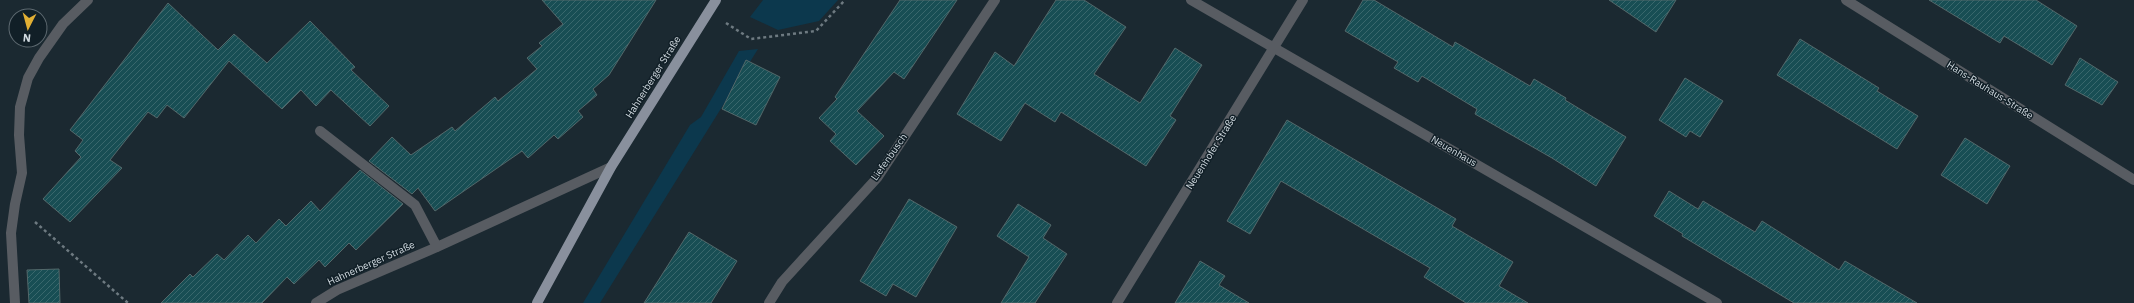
<svg xmlns="http://www.w3.org/2000/svg" width="2134" height="303" font-family="'IBM Plex Sans',sans-serif">
  <defs>
    <pattern id="building-hatch" width="6" height="6" patternUnits="userSpaceOnUse"><rect width="6" height="6" fill="#184e54"/><path d="M-1 1l2-2M0 6l6-6M5 7l2-2" fill="none" stroke="#39676c"/></pattern>
  </defs>
  <rect width="100%" height="100%" fill="#1b2931"/>
  <path fill="#0c384d" d="M 763,0 L 838,0 L 819,21 L 778,30 L 750,17 Z
    M 758,49 L 600,303 L 583,303 L 690,125 L 701,117 L 739,51 Z"/>
  <path fill="url(#building-hatch)" stroke="#53686a" d="M 542,0 L 656,0 L 609,75 L 593,89 L 597,95 L 578,111 L 583,117 L 558,139 L 554,135 L 528,158 L 522,151 L 435,211 L 418,188 L 412,194 L 369,161 L 392,137 L 411,155 L 452,127 L 455,131 L 495,97 L 498,101 L 537,69 L 527,58 L 542,46 L 539,43 L 563,24 Z
    M 900,0 L 957,0 L 904,79 L 894,72 L 857,111 L 884,136 L 856,165 L 830,141 L 836,134 L 819,118 L 837,99 L 835,97 Z
    M 1056,0 L 1084,0 L 1126,27 L 1094,74 L 1140,103 L 1175,48 L 1202,65 L 1170,116 L 1176,120 L 1146,166 L 1061,112 L 1055,122 L 1025,103 L 1001,141 L 957,114 L 995,52 L 1014,66 Z
    M 1363,0 L 1374,0 L 1453,47 L 1455,42 L 1530,86 L 1534,79 L 1566,98 L 1565,100 L 1626,137 L 1596,186 L 1552,158 L 1475,114 L 1477,109 L 1422,76 L 1418,82 L 1394,68 L 1398,62 L 1345,31 Z
    M 1609,0 L 1676,0 L 1656,32 Z
    M 1929,0 L 2036,0 L 2077,26 L 2052,65 L 2004,36 L 2000,43 Z
    M 168,3 L 218,50 L 234,34 L 267,63 L 310,21 L 355,67 L 351,70 L 389,106 L 370,126 L 331,90 L 316,106 L 301,90 L 282,109 L 229,61 L 184,118 L 167,105 L 157,118 L 148,112 L 110,160 L 122,168 L 70,222 L 43,199 L 81,157 L 75,151 L 83,140 L 70,130 Z
    M 1800,39 L 1879,88 L 1877,91 L 1918,116 L 1897,149 L 1777,75 Z
    M 2080,58 L 2118,82 L 2102,105 L 2065,85 Z
    M 746,60 L 780,77 L 756,125 L 722,109 Z
    M 1685,78 L 1723,101 L 1700,137 L 1690,131 L 1686,137 L 1659,120 Z
    M 1287,120 L 1456,219 L 1452,226 L 1513,262 L 1499,286 L 1528,303 L 1466,303 L 1424,277 L 1430,268 L 1281,181 L 1250,234 L 1227,221 Z
    M 1965,138 L 2010,166 L 1987,204 L 1941,175 Z
    M 360,170 L 403,204 L 356,250 L 349,243 L 325,267 L 319,260 L 294,284 L 287,277 L 262,303 L 161,303 L 190,274 L 193,277 L 217,254 L 224,260 L 248,235 L 256,243 L 279,219 L 286,226 L 311,201 L 320,211 Z
    M 1669,191 L 1698,209 L 1703,201 L 1755,232 L 1762,221 L 1839,270 L 1845,261 L 1917,303 L 1794,303 L 1682,236 L 1683,234 L 1654,216 Z
    M 909,199 L 957,227 L 916,297 L 893,284 L 886,296 L 860,281 Z
    M 1018,204 L 1051,225 L 1043,238 L 1067,254 L 1035,303 L 1001,303 L 1029,257 L 997,236 Z
    M 689,232 L 737,261 L 711,303 L 644,303 Z
    M 1200,261 L 1225,276 L 1219,285 L 1249,303 L 1175,303 Z
    M 59,269 L 60,303 L 29,303 L 27,270 Z"/>
  <g fill="none" stroke-linecap="round" stroke-linejoin="round">
    <path stroke="#6e7a81" stroke-width="2.5" stroke-dasharray="3 3" stroke-linecap="butt" d="M 726,23 L 751,39 L 816,31 L 845,0
      M 35,222 L 128,303"/>
    <path stroke="#585c62" stroke-width="10" d="M 1191,0 L 1717,303
      M 1846,0 L 2134,180
      M 320,131 L 415,205 L 437,247
      M 15,303 L 11,233 L 15,204 L 22,173 L 19,135 L 20,107 L 28,78 L 39,58 L 63,24 L 88,0
      M 316,303 L 337,290 L 437,247 L 611,167
      M 769,303 L 782,282 L 877,178 L 995,0
      M 1117,303 L 1303,0"/>
    <path stroke="#89909d" stroke-width="10" d="M 537,303 L 611,167 L 716,0"/>
  </g>
  <g text-anchor="middle" dominant-baseline="central" stroke-width="3" stroke-linejoin="round" paint-order="stroke">
    <g font-size="10" fill="#d2dbe1" stroke="#111f27">
      <text transform="translate(653 77) rotate(-58)">Hahnerberger Straße</text>
      <text transform="translate(1990 90) rotate(32)">Hans-Rauhaus-Straße</text>
      <text transform="translate(1454 151) rotate(30)">Neuenhaus</text>
      <text transform="translate(1211 152) rotate(-58)">Neuenhofer Straße</text>
      <text transform="translate(889 157) rotate(-55)">Liefenbusch</text>
      <text transform="translate(371 263) rotate(-24)">Hahnerberger Straße</text>
    </g>
  </g>
  <g transform="translate(28 28) rotate(186)"><circle r="19" fill="#111f27" stroke="#5e6a71"/>
  <path d="M0-3L7 15L0 10L-7 15Z" fill="#e1af34"/>
  <text y="-6" font-size="11" font-weight="bold" text-anchor="middle" fill="#d2dbe1">N</text>
  </g>
</svg>
